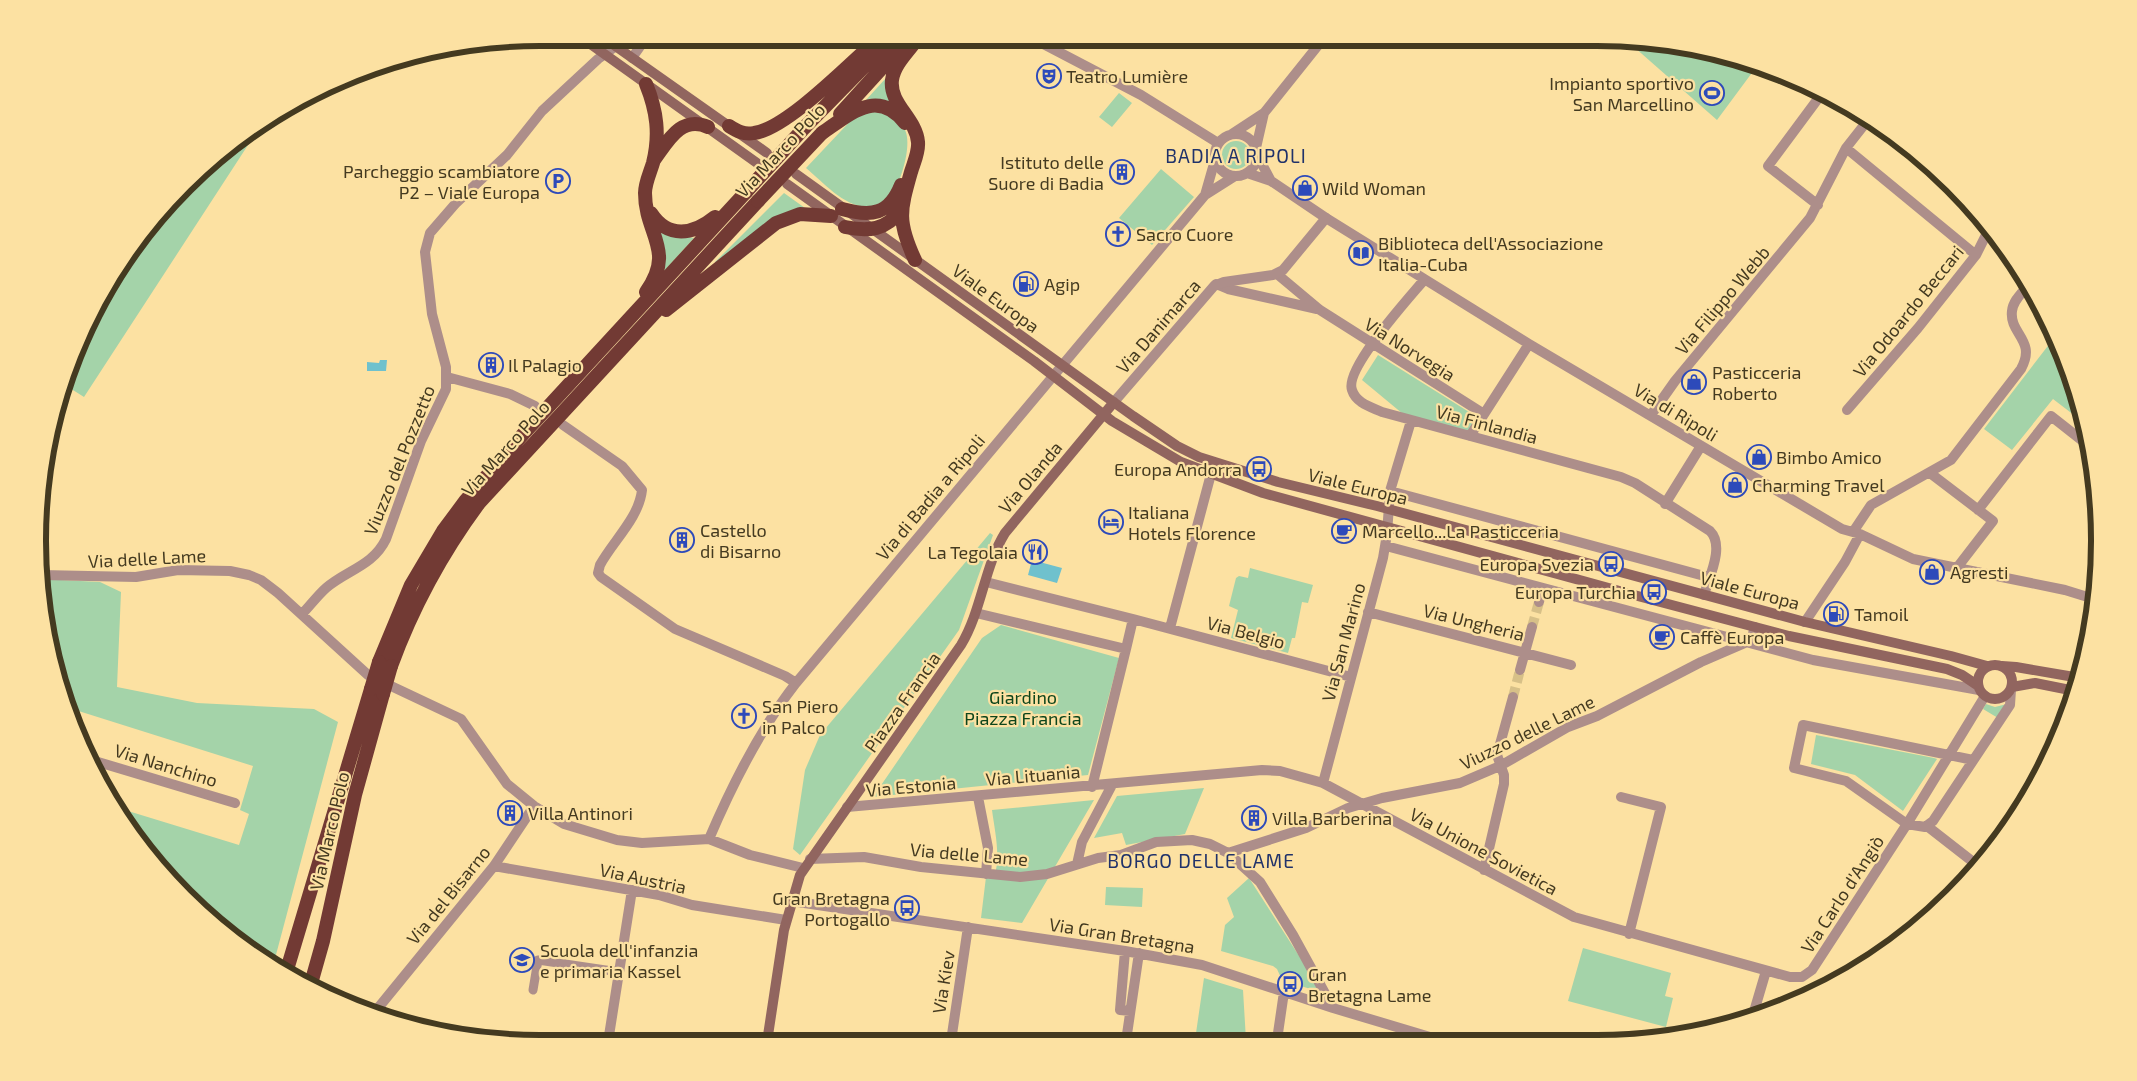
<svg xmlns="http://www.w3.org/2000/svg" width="2137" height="1081" font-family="'Exo 2',sans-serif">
  <rect width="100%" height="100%" fill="#fce1a2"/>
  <path fill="#a4d3a9" d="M 1625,39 L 1726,55 L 1757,66 L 1717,120 Z
    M 886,78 L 893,106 L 866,100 Z
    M 1119,93 L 1132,103 L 1112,127 L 1099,117 Z
    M 878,110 C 888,116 900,120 905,130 C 912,144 902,177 895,190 C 891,198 877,208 867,207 C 843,206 823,182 806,168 L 857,114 Z
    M 263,122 L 84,397 L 65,385 C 97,278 170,184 263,122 Z
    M1222 155a14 14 0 1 1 28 0a14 14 0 1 1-28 0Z
    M 1161,169 L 1194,197 L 1152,245 L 1119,218 Z
    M 784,193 L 805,208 L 717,264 L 715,262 Z
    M 658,231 L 694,238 L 664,271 Z
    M 2054,338 L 2073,379 L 2083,422 L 2053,399 L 2012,450 L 1984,429 Z
    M 1378,355 L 1477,417 L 1468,431 L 1403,414 L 1362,380 Z
    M 990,533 L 993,535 L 959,630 L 800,855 L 793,849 L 805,770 L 820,735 Z
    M 1250,568 L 1313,585 L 1308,603 L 1302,602 L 1295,638 L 1292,638 L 1288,653 L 1231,638 L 1238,610 L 1229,606 L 1236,578 L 1239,576 L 1248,578 Z
    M 41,579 L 100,582 L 121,592 L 117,687 L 197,703 L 314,709 L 338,722 L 273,966 L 261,959 L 185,896 L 122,820 L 115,807 L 239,845 L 249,814 L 240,810 L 253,766 L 69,708 C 53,666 42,624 41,579 Z
    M 1001,625 L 1119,658 L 1088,775 L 873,797 L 982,638 Z
    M 1986,704 L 1995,707 L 2007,704 L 1998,718 L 1983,709 Z
    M 1816,735 L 1934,758 L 1937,759 L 1903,811 L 1855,775 L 1811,764 Z
    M 1204,788 L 1185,834 L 1126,845 L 1122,833 L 1094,838 L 1117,796 Z
    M 1094,800 L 1022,923 L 981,918 L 986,877 L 994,878 C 1001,856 995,833 992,810 Z
    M 1249,878 L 1323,993 L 1282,980 L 1277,969 L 1273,966 L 1221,951 L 1225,925 L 1234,917 L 1227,898 Z
    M 1106,887 L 1143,888 L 1142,907 L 1105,905 Z
    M 1583,948 L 1671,973 L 1665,996 L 1673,998 L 1666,1027 L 1568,1001 Z
    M 1204,978 L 1243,990 L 1246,1040 L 1195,1040 Z"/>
  <path fill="#6fc1cd" d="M 380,360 L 387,360 L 386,371 L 367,371 L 367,362 L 379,363 Z
    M 1032,560 L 1062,568 L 1057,583 L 1028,575 Z"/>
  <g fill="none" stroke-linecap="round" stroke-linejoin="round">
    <path stroke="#d7c088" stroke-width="10" stroke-dasharray="10 5" stroke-linecap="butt" d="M 1532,627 L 1539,602
      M 1513,697 L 1520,670"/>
    <path stroke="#ad8e8a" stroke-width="9" d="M 533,990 L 538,960 L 619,972"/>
    <path stroke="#ad8e8a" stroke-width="10" d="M 632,58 L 646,38
      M 1846,148 L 1976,255
      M 1205,195 L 1215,160
      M 1818,205 L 1768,166 L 1823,92
      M 1326,218 L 1529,344 L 1842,529 L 1860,534 L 1913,559 L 2065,590 L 2094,599
      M 1277,274 L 1320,310 L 1484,414
      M 1424,280 C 1409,298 1344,369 1352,390 C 1356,403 1371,407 1382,412 L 1621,477 L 1635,483 L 1710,531 C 1725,546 1709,577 1704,595
      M 1216,284 L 1228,289 L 1317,309
      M 447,377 L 510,394 L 535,406
      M 1847,410 L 1918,328 L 1976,255 L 1989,229
      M 1651,415 L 1675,381 L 1810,218 L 1846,148 L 1868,120
      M 563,425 L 622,466 L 642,490 C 639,518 613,541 600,565 L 598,573 L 601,577 L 675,629 L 785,676 L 796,683
      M 1470,436 L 1529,344
      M 1930,473 L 1993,521 L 1956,569
      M 1390,491 L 1708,577
      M 1665,504 L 1701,446
      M 1978,510 L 2051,416 L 2084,442 L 2087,439
      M 1853,532 L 1871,505 L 1951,460 L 2021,369 C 2037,340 2009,334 2012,311 C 2013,300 2023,292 2029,284
      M 1386,546 L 1813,660 L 1979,690
      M 41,575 L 136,577 L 178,570 L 230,571 L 249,575 L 261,580 L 278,593 L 368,675
      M 1539,602 L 1542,588
      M 1368,612 L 1571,665
      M 976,613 L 1126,649 L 1133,619 L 986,582
      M 302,614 C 310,606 317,596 326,588 C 347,570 373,566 386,539 L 421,441 L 446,389 L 446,367 L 432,314 L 425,252 L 430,233 L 456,203 L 507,155 L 542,111 L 598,59 L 627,38
      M 1133,619 L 1351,677
      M 1805,622 L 1845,562 L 1860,534
      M 1170,628 L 1211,474
      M 1520,670 L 1532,627
      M 391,686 L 461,719 L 507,784 L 534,806 L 564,824 L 617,840 L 642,843 L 709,839 L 750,855 L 803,868
      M 88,759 L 235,803
      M 1973,760 L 1803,725 L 1794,768 L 1846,781 L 1907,824 L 1925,827 L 1933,821 L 2010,705 L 2011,690
      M 1323,783 L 1383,558 L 1387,534 L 1390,491 L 1411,421
      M 1092,787 L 1126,649
      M 978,797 L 988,848 L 986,874
      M 1621,797 L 1661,807 L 1629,934
      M 847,807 L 1262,770 L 1280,771 L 1323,783 L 1574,917 L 1790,977 L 1802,977 L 1812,970 L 1907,824 L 1985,696
      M 1927,826 L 1977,865
      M 709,839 C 732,785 760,729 796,683 L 1205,195 L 1235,176
      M 1228,853 L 1306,828 L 1348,808 L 1382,798 L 1460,783 L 1500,766 L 1568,727 L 1597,716 L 1701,662 L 1745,643 L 1752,637 L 1755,627
      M 810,859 L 864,857 L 921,867 L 1020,877 L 1047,874 L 1098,858 L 1121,855 L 1156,842 L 1192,840 L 1210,844 L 1228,853 L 1260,882 L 1293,935 L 1333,1008
      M 1077,864 L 1082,842 L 1112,785
      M 494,866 L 659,895 L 692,905 L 786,920
      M 1484,870 L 1504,784 L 1504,775 L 1497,755 L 1513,697
      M 791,901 L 1125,951 L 1202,965 L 1333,1008 L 1440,1040
      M 1125,951 L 1120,1010 L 1130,1011
      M 374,1013 L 494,866 L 534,806
      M 1753,1015 L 1766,971
      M 1277,1040 L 1284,992
      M 951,1041 L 968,927
      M 1126,1041 L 1139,953
      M 608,1042 L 632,890"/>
    <path stroke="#ad8e8a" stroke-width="10" d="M 1032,38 L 1141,95 L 1218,143
      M 1232,134 L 1264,113 L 1324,38
      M1215 155a21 21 0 1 1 42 0a21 21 0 1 1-42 0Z
      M 1256,148 L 1264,113
      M 1257,155 L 1271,181
      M 1114,402 L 1214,286 L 1224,282 L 1273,275 L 1283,270 L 1326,218 L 1271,181 L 1247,173"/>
    <path stroke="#91655f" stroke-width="10" d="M 582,38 L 757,163
      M 604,38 L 767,153
      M 796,174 L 1133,416 L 1177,446 L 1199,457 L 1278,482 L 1377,506 L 1805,622 L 1951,656 L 1987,666
      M 787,184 L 1034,361 L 1112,421 L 1181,462 L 1263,493 L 1634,595 L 1789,636 L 1947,669 L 1962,675 L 1977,685
      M1978 682a17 17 0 1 1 34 0a17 17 0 1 1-34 0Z
      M 2002,666 L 2016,667 L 2080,678
      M 2012,687 L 2035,683 L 2075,691
      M 767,1042 L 784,930 L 800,875 L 961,645 C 982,610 984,567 1005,533 L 1114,402"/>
    <path stroke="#723a34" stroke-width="14" d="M 840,114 L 901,47
      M 729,126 C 737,131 744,135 754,133 C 787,129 851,62 879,38
      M 805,127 L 892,38
      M 822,133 C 849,115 877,87 905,123
      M 654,160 C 668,141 681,115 708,127
      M 842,209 C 871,217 889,215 901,185
      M 651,213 C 668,239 693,235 715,217
      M 845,227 C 869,232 886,230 901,210
      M 915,260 C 897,221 900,211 911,172 C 914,162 919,152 918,142 C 916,118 889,104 892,80 C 894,64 909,51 918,38
      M 646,292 C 676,250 645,235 645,193 C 645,183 650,173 653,163 C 660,135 657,111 646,84
      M 666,310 L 776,223 L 800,214 L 831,216
      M 379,662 L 411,585 L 443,531 L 466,500 L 525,432 L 746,192
      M 391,666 C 413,606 442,553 479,503 L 758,201
      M 286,973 L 371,689
      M 310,987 L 323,941 L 355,795 L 383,694"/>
    <path stroke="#723a34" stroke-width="14" d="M 746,192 L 805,127
      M 758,201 L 822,133
      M 371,689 L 379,662
      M 383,694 L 391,666"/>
  </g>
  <defs>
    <symbol id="theatre-ring" viewBox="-11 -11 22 22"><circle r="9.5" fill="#fce1a2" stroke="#2d4aba" stroke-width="1.5"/><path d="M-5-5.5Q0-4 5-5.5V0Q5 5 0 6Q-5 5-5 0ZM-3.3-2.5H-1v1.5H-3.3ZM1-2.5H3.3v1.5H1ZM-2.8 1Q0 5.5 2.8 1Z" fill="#2d4aba"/></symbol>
    <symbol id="stadium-ring" viewBox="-11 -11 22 22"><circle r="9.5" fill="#fce1a2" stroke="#2d4aba" stroke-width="1.5"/><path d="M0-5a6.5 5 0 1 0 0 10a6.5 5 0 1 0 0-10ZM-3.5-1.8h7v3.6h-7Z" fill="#2d4aba"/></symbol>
    <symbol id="building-ring" viewBox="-11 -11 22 22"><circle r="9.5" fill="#fce1a2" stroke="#2d4aba" stroke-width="1.5"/><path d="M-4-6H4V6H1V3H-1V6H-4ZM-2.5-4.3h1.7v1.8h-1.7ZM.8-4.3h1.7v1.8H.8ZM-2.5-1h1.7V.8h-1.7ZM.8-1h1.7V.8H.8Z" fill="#2d4aba"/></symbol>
    <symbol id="parking-ring" viewBox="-11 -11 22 22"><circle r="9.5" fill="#fce1a2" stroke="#2d4aba" stroke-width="1.5"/><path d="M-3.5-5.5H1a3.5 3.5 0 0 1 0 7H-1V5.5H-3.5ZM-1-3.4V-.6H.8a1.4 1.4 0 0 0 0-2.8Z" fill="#2d4aba"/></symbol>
    <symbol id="shop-ring" viewBox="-11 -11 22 22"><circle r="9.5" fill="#fce1a2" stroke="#2d4aba" stroke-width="1.5"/><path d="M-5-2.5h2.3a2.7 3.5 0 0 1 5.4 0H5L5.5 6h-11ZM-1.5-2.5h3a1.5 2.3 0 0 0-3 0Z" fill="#2d4aba"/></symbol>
    <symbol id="church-ring" viewBox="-11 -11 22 22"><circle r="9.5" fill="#fce1a2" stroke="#2d4aba" stroke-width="1.5"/><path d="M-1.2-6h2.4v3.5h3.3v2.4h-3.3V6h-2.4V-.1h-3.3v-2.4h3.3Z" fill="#2d4aba"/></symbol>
    <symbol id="library-ring" viewBox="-11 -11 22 22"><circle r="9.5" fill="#fce1a2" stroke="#2d4aba" stroke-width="1.5"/><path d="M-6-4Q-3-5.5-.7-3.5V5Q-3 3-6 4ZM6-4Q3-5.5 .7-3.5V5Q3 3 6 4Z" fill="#2d4aba"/></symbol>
    <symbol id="fuel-ring" viewBox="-11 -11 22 22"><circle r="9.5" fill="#fce1a2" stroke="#2d4aba" stroke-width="1.5"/><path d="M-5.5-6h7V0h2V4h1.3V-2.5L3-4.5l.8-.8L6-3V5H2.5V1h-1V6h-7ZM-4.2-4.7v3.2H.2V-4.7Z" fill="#2d4aba"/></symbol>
    <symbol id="bus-ring" viewBox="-11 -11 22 22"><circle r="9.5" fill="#fce1a2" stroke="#2d4aba" stroke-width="1.5"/><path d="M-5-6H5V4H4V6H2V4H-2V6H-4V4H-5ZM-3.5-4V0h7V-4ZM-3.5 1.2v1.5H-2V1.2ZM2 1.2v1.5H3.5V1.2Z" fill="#2d4aba"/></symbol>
    <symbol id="hotel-ring" viewBox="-11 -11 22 22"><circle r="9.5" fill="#fce1a2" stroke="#2d4aba" stroke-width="1.5"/><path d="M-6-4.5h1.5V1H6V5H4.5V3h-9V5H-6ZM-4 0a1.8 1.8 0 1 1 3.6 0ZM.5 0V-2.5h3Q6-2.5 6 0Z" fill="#2d4aba"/></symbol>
    <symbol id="cafe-ring" viewBox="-11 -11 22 22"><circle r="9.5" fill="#fce1a2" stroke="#2d4aba" stroke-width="1.5"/><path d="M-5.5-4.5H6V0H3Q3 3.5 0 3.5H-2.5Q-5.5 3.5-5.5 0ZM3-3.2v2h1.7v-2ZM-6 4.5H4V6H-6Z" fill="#2d4aba"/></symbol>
    <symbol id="restaurant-ring" viewBox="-11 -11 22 22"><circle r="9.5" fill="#fce1a2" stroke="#2d4aba" stroke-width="1.5"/><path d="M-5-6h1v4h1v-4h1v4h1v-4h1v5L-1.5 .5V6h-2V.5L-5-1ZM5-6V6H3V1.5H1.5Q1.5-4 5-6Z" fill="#2d4aba"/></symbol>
    <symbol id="school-ring" viewBox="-11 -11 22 22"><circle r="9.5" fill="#fce1a2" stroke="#2d4aba" stroke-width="1.5"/><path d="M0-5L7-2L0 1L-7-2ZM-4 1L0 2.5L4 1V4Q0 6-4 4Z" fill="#2d4aba"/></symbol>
  </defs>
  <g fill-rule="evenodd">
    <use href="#theatre-ring" x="1035" y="62" width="28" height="28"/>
    <use href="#stadium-ring" x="1698" y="79" width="28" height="28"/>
    <use href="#building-ring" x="1108" y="158" width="28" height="28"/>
    <use href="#parking-ring" x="544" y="167" width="28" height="28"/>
    <use href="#shop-ring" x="1291" y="174" width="28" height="28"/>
    <use href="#church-ring" x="1104" y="220" width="28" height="28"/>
    <use href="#library-ring" x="1347" y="239" width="28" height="28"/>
    <use href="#fuel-ring" x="1012" y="270" width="28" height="28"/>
    <use href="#building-ring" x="477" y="351" width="28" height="28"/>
    <use href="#shop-ring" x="1680" y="368" width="28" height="28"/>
    <use href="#shop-ring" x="1745" y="443" width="28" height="28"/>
    <use href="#bus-ring" x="1245" y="455" width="28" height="28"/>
    <use href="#shop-ring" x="1721" y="471" width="28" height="28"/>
    <use href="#hotel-ring" x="1097" y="508" width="28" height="28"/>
    <use href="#cafe-ring" x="1330" y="517" width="28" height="28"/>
    <use href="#building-ring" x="668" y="526" width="28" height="28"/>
    <use href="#restaurant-ring" x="1021" y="538" width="28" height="28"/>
    <use href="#bus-ring" x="1597" y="550" width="28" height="28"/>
    <use href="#shop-ring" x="1918" y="558" width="28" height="28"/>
    <use href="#bus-ring" x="1640" y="578" width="28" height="28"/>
    <use href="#fuel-ring" x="1822" y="600" width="28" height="28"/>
    <use href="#cafe-ring" x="1648" y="623" width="28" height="28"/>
    <use href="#church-ring" x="730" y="702" width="28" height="28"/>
    <use href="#building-ring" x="496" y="799" width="28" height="28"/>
    <use href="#building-ring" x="1240" y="804" width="28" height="28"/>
    <use href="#bus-ring" x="893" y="894" width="28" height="28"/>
    <use href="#school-ring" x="508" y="946" width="28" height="28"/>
    <use href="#bus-ring" x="1276" y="970" width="28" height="28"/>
  </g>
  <g text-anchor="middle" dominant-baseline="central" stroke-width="4.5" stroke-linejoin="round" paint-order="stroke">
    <g font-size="18" fill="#443a20" stroke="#fce1a2" text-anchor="start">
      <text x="1066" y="76">Teatro Lumière</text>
      <text x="1694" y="83" text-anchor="end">Impianto sportivo<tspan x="1694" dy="21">San Marcellino</tspan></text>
      <text x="1104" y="162" text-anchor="end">Istituto delle<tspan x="1104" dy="21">Suore di Badia</tspan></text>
      <text x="540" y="171" text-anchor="end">Parcheggio scambiatore<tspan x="540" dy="21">P2 – Viale Europa</tspan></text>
      <text x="1322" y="188">Wild Woman</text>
      <text x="1136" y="234">Sacro Cuore</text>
      <text x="1378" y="243">Biblioteca dell'Associazione<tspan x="1378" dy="21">Italia-Cuba</tspan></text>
      <text x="1044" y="284">Agip</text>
      <text x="508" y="365">Il Palagio</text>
      <text x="1712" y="372">Pasticceria<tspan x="1712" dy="21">Roberto</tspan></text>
      <text x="1776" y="457">Bimbo Amico</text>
      <text x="1242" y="469" text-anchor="end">Europa Andorra</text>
      <text x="1752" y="485">Charming Travel</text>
      <text x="1128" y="512">Italiana<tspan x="1128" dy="21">Hotels Florence</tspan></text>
      <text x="700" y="530">Castello<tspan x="700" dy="21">di Bisarno</tspan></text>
      <text x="1362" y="531">Marcello...La Pasticceria</text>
      <text x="1018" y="552" text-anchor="end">La Tegolaia</text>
      <text x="1594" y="564" text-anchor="end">Europa Svezia</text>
      <text x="1950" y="572">Agresti</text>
      <text x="1636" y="592" text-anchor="end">Europa Turchia</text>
      <text x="1854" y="614">Tamoil</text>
      <text x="1680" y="637">Caffè Europa</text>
      <text x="762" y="706">San Piero<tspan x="762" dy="21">in Palco</tspan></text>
      <text x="528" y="813">Villa Antinori</text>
      <text x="1272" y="818">Villa Barberina</text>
      <text x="890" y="898" text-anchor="end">Gran Bretagna<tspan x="890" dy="21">Portogallo</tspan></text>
      <text x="540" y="950">Scuola dell'infanzia<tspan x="540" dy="21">e primaria Kassel</tspan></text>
      <text x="1308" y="974">Gran<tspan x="1308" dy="21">Bretagna Lame</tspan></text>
    </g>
    <g font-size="18" fill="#443a20" stroke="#fce1a2">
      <text transform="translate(780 150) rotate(-47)">Via Marco Polo</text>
      <text transform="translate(996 298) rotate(36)">Viale Europa</text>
      <text transform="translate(1722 300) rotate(-50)">Via Filippo Webb</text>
      <text transform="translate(1908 311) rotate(-51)">Via Odoardo Beccari</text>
      <text transform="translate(1158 326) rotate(-49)">Via Danimarca</text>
      <text transform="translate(1410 349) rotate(32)">Via Norvegia</text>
      <text transform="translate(1676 412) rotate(31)">Via di Ripoli</text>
      <text transform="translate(1487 424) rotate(15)">Via Finlandia</text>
      <text transform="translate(505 448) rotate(-48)">Via Marco Polo</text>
      <text transform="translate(399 460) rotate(-68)">Viuzzo del Pozzetto</text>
      <text transform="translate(1030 477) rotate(-50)">Via Olanda</text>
      <text transform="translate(1358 486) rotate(14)">Viale Europa</text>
      <text transform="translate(930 497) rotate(-50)">Via di Badia a Ripoli</text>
      <text transform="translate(147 558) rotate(-3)">Via delle Lame</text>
      <text transform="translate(1750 590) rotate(15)">Viale Europa</text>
      <text transform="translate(1474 622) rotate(14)">Via Ungheria</text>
      <text transform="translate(1246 632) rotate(15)">Via Belgio</text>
      <text transform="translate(1343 642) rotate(-75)">Via San Marino</text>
      <text transform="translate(902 702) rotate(-55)">Piazza Francia</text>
      <text transform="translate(1527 732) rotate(-26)">Viuzzo delle Lame</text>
      <text transform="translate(166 765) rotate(17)">Via Nanchino</text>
      <text transform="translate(1033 775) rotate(-5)">Via Lituania</text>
      <text transform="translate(911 786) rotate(-5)">Via Estonia</text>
      <text transform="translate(329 831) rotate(-77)">Via Marco Polo</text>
      <text transform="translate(1484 851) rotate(28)">Via Unione Sovietica</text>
      <text transform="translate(969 854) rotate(5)">Via delle Lame</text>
      <text transform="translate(643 878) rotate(12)">Via Austria</text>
      <text transform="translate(1842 894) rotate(-57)">Via Carlo d'Angiò</text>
      <text transform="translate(448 895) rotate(-51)">Via del Bisarno</text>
      <text transform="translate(1122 935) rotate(9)">Via Gran Bretagna</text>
      <text transform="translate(943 982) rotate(-81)">Via Kiev</text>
    </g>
    <g font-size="18" fill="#0d451b" stroke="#fce1a2">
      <text x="1023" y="697">Giardino<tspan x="1023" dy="21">Piazza Francia</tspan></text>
    </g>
    <g font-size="19" letter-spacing="1" fill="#20326a" stroke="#fce1a2">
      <text x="1236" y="155">BADIA A RIPOLI</text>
      <text x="1201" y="860">BORGO DELLE LAME</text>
    </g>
  </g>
  <path d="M0 0H2137V1081H0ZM540 46H1597A494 494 0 0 1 2091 540V541A494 494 0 0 1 1597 1035H540A494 494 0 0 1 46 541V540A494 494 0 0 1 540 46Z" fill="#fce1a2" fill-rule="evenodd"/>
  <path fill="none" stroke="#443a20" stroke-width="6" d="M540 46H1597A494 494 0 0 1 2091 540V541A494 494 0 0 1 1597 1035H540A494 494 0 0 1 46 541V540A494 494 0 0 1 540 46Z"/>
</svg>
